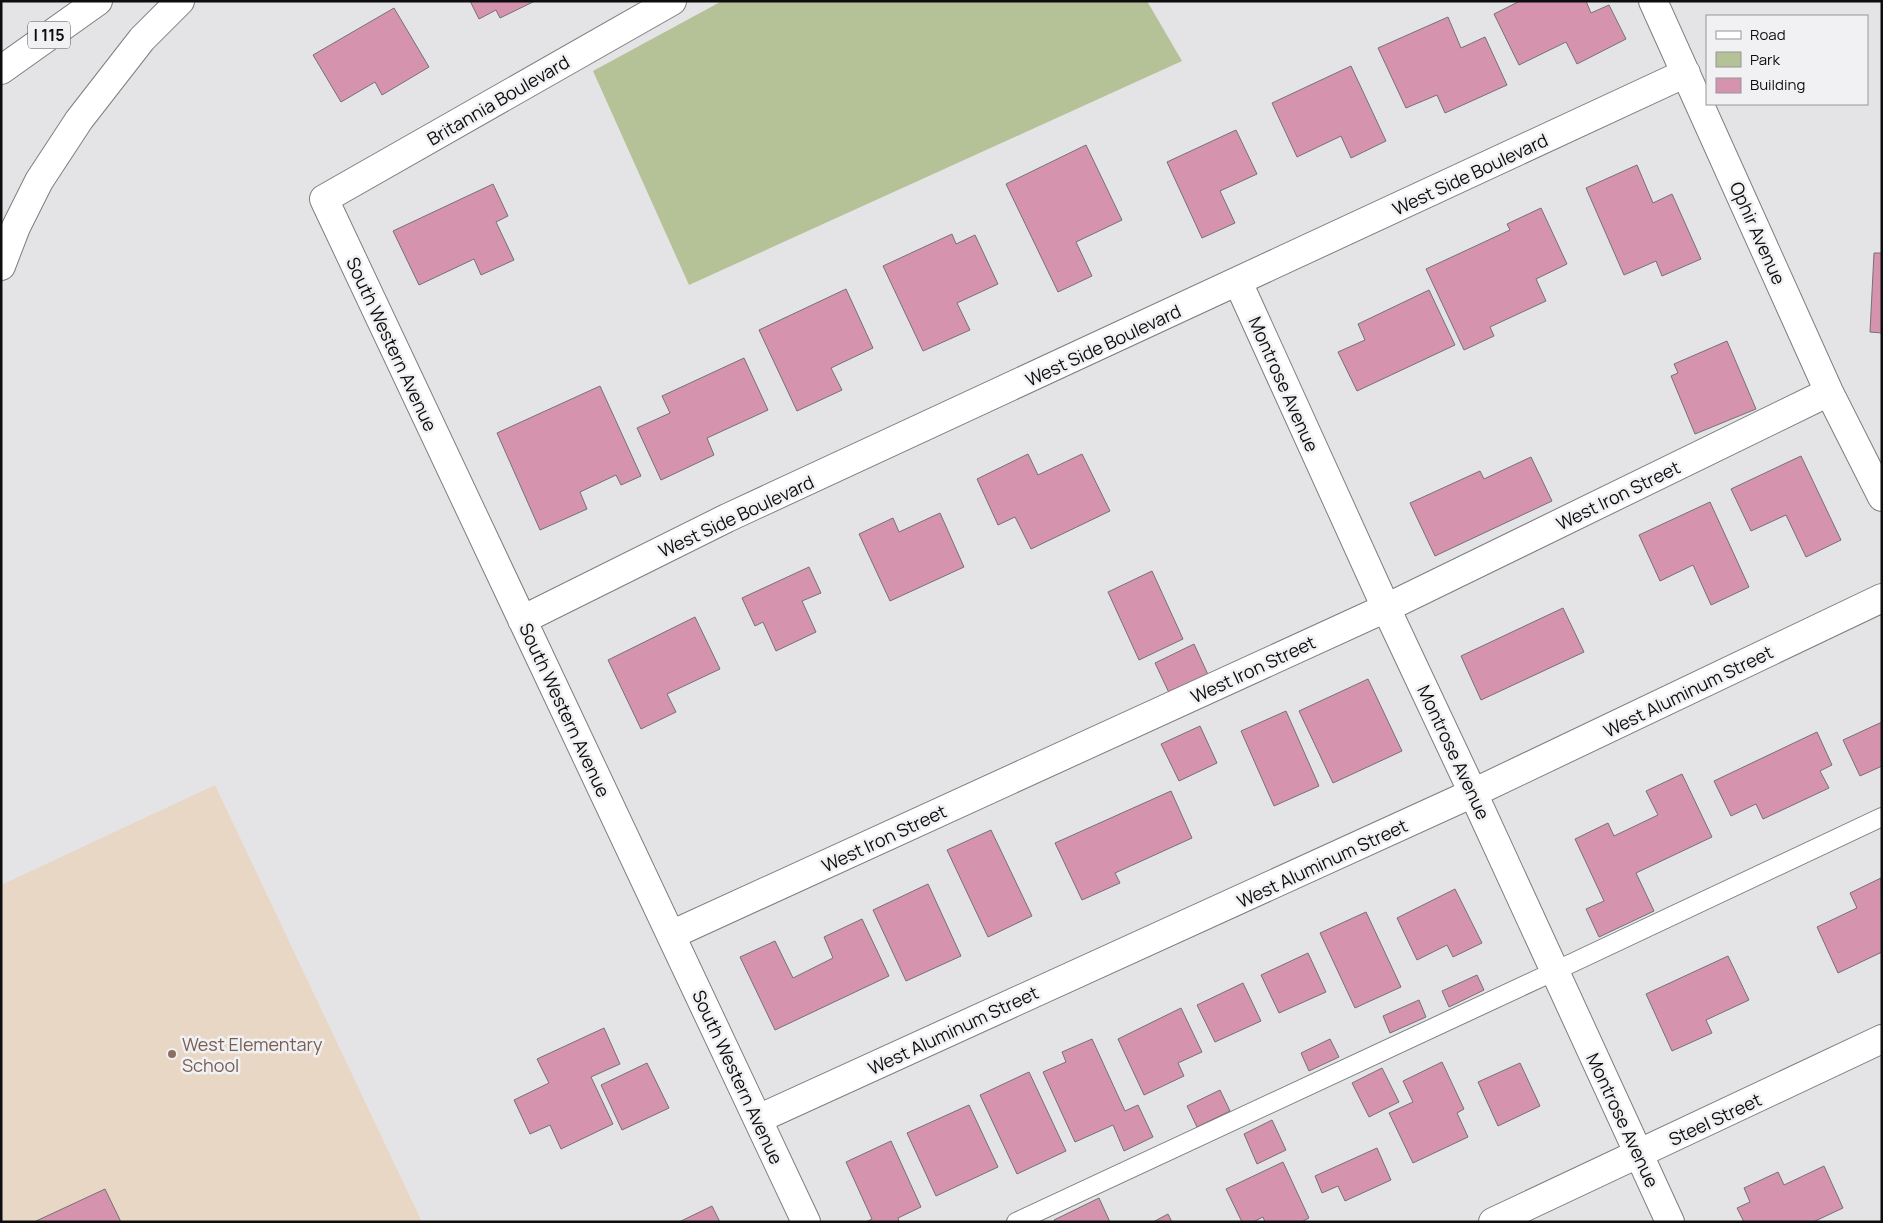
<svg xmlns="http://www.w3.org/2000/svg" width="1883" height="1223" font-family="Manrope,sans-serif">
  <rect width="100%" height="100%" fill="#e4e4e6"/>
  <path fill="#e9d7c6" d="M 215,785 L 422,1222 L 1,1222 L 1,885 Z"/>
  <path fill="#b5c197" d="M 722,1 L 1147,1 L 1182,61 L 689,285 L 593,71 Z"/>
  <path fill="#d593ae" stroke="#747272" d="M 470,1 L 535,1 L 500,18 L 496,10 L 479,19 Z
    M 1520,1 L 1586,1 L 1591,13 L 1609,5 L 1626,39 L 1577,64 L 1566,42 L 1519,65 L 1494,14 Z
    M 394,8 L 429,67 L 382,95 L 375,82 L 341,102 L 313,55 Z
    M 1448,17 L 1461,48 L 1485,37 L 1507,85 L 1445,113 L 1437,95 L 1406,108 L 1378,48 Z
    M 1351,66 L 1386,141 L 1351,158 L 1341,136 L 1297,157 L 1272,103 Z
    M 1236,130 L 1257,174 L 1220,191 L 1235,223 L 1202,238 L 1167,162 Z
    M 1086,145 L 1122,220 L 1076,242 L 1092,276 L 1058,292 L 1006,184 Z
    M 1637,165 L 1653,203 L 1672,194 L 1701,259 L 1662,276 L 1656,261 L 1624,275 L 1586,188 Z
    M 493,184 L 508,216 L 496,222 L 514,260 L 481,275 L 474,259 L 419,285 L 393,231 Z
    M 1541,208 L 1567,264 L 1536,279 L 1546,301 L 1490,327 L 1494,336 L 1464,350 L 1426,269 L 1510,230 L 1507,224 Z
    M 952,234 L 956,244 L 975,235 L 998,284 L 957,303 L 970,330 L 923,351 L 883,266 Z
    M 1874,253 L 1882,253 L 1882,333 L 1870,332 Z
    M 846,289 L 873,348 L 831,368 L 842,390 L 797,411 L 759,330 Z
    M 1429,290 L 1455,345 L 1357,391 L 1338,352 L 1365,340 L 1358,324 Z
    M 1727,341 L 1756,409 L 1695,434 L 1671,376 L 1678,373 L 1674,364 Z
    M 744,358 L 768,410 L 707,438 L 714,455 L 661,480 L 637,428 L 670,413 L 662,396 Z
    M 600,386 L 641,476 L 621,485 L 616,475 L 580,492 L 587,509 L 540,530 L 497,433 Z
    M 1028,454 L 1038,475 L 1082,454 L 1110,511 L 1031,549 L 1015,517 L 998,525 L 977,479 Z
    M 1801,456 L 1841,540 L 1806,557 L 1786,515 L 1751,531 L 1731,489 Z
    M 1531,457 L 1552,501 L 1435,556 L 1410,503 L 1480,471 L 1484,479 Z
    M 1710,502 L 1749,587 L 1711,605 L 1693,565 L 1660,581 L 1639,535 Z
    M 940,513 L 964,567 L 890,601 L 859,534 L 893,518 L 899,532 Z
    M 809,567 L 821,593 L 802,601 L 816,632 L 776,651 L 763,622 L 755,626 L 742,598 Z
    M 1152,571 L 1183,639 L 1139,660 L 1108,592 Z
    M 1563,608 L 1584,652 L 1481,700 L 1461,656 Z
    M 695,617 L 720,669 L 667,694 L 676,712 L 641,729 L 608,660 Z
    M 1194,644 L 1210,679 L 1171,697 L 1155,663 Z
    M 1368,679 L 1402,751 L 1333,783 L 1299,711 Z
    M 1286,711 L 1319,786 L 1274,806 L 1241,731 Z
    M 1882,722 L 1882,766 L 1860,776 L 1843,740 Z
    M 1200,726 L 1217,763 L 1179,781 L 1161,744 Z
    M 1817,732 L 1832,765 L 1820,771 L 1829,788 L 1763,819 L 1756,804 L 1731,816 L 1714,781 Z
    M 1682,774 L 1712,837 L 1636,873 L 1654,911 L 1599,937 L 1586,909 L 1604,901 L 1575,839 L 1608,823 L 1614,836 L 1658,815 L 1646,791 Z
    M 1171,791 L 1192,838 L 1115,873 L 1120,883 L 1082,900 L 1055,843 Z
    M 991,830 L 1032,916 L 988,937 L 947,850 Z
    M 1881,878 L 1882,952 L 1838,973 L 1817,927 L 1857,908 L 1850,893 Z
    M 928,884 L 961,956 L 906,981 L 873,910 Z
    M 1455,889 L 1482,943 L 1453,957 L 1447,945 L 1417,960 L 1397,918 Z
    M 1366,912 L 1401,987 L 1355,1008 L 1320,933 Z
    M 862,919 L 889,976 L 775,1030 L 740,957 L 775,941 L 793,978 L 833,958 L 824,937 Z
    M 1308,953 L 1326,992 L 1279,1013 L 1261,975 Z
    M 1728,956 L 1749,1000 L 1706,1020 L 1712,1033 L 1672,1051 L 1646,994 Z
    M 1477,975 L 1484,990 L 1449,1007 L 1442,991 Z
    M 1243,983 L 1261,1021 L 1215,1042 L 1197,1005 Z
    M 1419,1000 L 1426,1017 L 1390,1033 L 1383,1016 Z
    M 1181,1008 L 1202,1052 L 1178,1063 L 1184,1076 L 1144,1095 L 1118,1039 Z
    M 604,1028 L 620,1064 L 591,1077 L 613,1124 L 561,1149 L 550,1125 L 530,1134 L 514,1100 L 549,1083 L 537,1059 Z
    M 1092,1039 L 1125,1111 L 1138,1105 L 1153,1137 L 1124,1151 L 1113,1125 L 1075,1142 L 1043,1072 L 1066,1062 L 1062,1052 Z
    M 1330,1039 L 1339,1057 L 1309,1071 L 1301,1053 Z
    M 1442,1062 L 1464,1109 L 1457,1113 L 1468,1137 L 1413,1163 L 1389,1113 L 1413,1102 L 1403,1081 Z
    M 647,1063 L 669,1108 L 622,1130 L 601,1085 Z
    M 1520,1063 L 1540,1106 L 1498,1126 L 1478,1082 Z
    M 1382,1068 L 1399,1102 L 1369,1117 L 1352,1083 Z
    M 1029,1072 L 1066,1151 L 1017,1174 L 980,1095 Z
    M 1220,1090 L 1230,1111 L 1197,1127 L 1187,1106 Z
    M 969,1105 L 998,1167 L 936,1196 L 907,1133 Z
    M 1272,1120 L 1286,1150 L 1257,1164 L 1244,1134 Z
    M 891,1141 L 921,1207 L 898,1218 L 899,1222 L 866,1222 L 872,1219 L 846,1162 Z
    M 1377,1148 L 1391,1180 L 1345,1201 L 1338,1186 L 1322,1193 L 1315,1176 Z
    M 1283,1162 L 1309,1218 L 1301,1222 L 1265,1222 L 1263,1217 L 1253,1222 L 1242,1222 L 1226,1189 Z
    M 1824,1166 L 1843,1208 L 1813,1222 L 1744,1222 L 1737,1208 L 1750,1202 L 1744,1188 L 1778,1172 L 1784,1185 Z
    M 105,1189 L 121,1222 L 34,1222 Z
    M 1099,1198 L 1110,1222 L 1055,1222 L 1054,1220 Z
    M 712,1206 L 720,1222 L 679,1222 Z
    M 1168,1214 L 1172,1222 L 1153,1222 Z"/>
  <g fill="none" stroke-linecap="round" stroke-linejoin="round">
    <defs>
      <path id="service" d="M 1016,1222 L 1555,971 L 1882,817"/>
      <path id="minor" d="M 672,1 L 324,199 L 806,1222
        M 1653,1 L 1829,392 L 1882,497
        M 1238,282 L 1386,608 L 1473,793 L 1670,1222
        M 522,620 L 727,518 L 1686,73
        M 671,935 L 1386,608 L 1829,392
        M 758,1119 L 1473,793 L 1882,598
        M 1493,1222 L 1882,1039"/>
      <path id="motorway" d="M 1,70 L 98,1
        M 1,266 L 16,227 L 39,181 L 79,120 L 142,39 L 180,1"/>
    </defs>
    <use href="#service" stroke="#7d7e7f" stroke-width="20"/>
    <use href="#minor" stroke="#7d7e7f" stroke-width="30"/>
    <use href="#motorway" stroke="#7d7e7f" stroke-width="30"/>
    <use href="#service" stroke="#fff" stroke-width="18"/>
    <use href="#minor" stroke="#fff" stroke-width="28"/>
    <use href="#motorway" stroke="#fff" stroke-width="28"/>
  </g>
  <circle fill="#8d6e63" stroke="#f1f1f3" stroke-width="2" cx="172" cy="1054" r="5"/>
  <g text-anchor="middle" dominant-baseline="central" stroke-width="5" stroke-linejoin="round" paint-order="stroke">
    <rect fill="#f1f1f3" stroke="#515153" stroke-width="1" x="28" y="21.5" width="42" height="27" rx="4"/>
    <g font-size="16" font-weight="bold" fill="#0d0d0e">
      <text x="49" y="35">I 115</text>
    </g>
    <g font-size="18" fill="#0d0d0e" stroke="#f1f1f3">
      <text transform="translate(498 100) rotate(-30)">Britannia Boulevard</text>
      <text transform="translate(1470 174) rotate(-25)">West Side Boulevard</text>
      <text transform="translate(1758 233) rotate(66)">Ophir Avenue</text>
      <text transform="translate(392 344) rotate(65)">South Western Avenue</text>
      <text transform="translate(1103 345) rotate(-25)">West Side Boulevard</text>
      <text transform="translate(1284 384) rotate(66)">Montrose Avenue</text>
      <text transform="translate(1618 495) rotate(-26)">West Iron Street</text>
      <text transform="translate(736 516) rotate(-25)">West Side Boulevard</text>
      <text transform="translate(1253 669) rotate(-25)">West Iron Street</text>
      <text transform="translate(1688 691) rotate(-26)">West Aluminum Street</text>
      <text transform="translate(565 710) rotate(65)">South Western Avenue</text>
      <text transform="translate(1454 752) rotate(65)">Montrose Avenue</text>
      <text transform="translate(884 838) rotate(-25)">West Iron Street</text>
      <text transform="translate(1322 863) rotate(-25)">West Aluminum Street</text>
      <text transform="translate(953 1030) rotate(-25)">West Aluminum Street</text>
      <text transform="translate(738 1077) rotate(65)">South Western Avenue</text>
      <text transform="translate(1715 1119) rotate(-25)">Steel Street</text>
      <text transform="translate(1623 1120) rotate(65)">Montrose Avenue</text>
    </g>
    <g font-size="18" fill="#785e54" stroke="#f1f1f3" text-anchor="start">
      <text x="182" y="1044">West Elementary<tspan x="182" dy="21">School</tspan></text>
    </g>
  </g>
  <rect width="1883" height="1223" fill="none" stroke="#0d0d0e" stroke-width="5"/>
  <rect x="1706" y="15" width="162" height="90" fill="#f1f1f3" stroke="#969697"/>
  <rect x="1716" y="31" width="25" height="8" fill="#ffffff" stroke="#969697"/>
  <text x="1750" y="40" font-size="15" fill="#0d0d0e">Road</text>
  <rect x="1716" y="52" width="25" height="15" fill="#b5c197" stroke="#969697"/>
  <text x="1750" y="65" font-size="15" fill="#0d0d0e">Park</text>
  <rect x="1716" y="78" width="25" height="15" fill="#d593ae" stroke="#969697"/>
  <text x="1750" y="90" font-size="15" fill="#0d0d0e">Building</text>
</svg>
